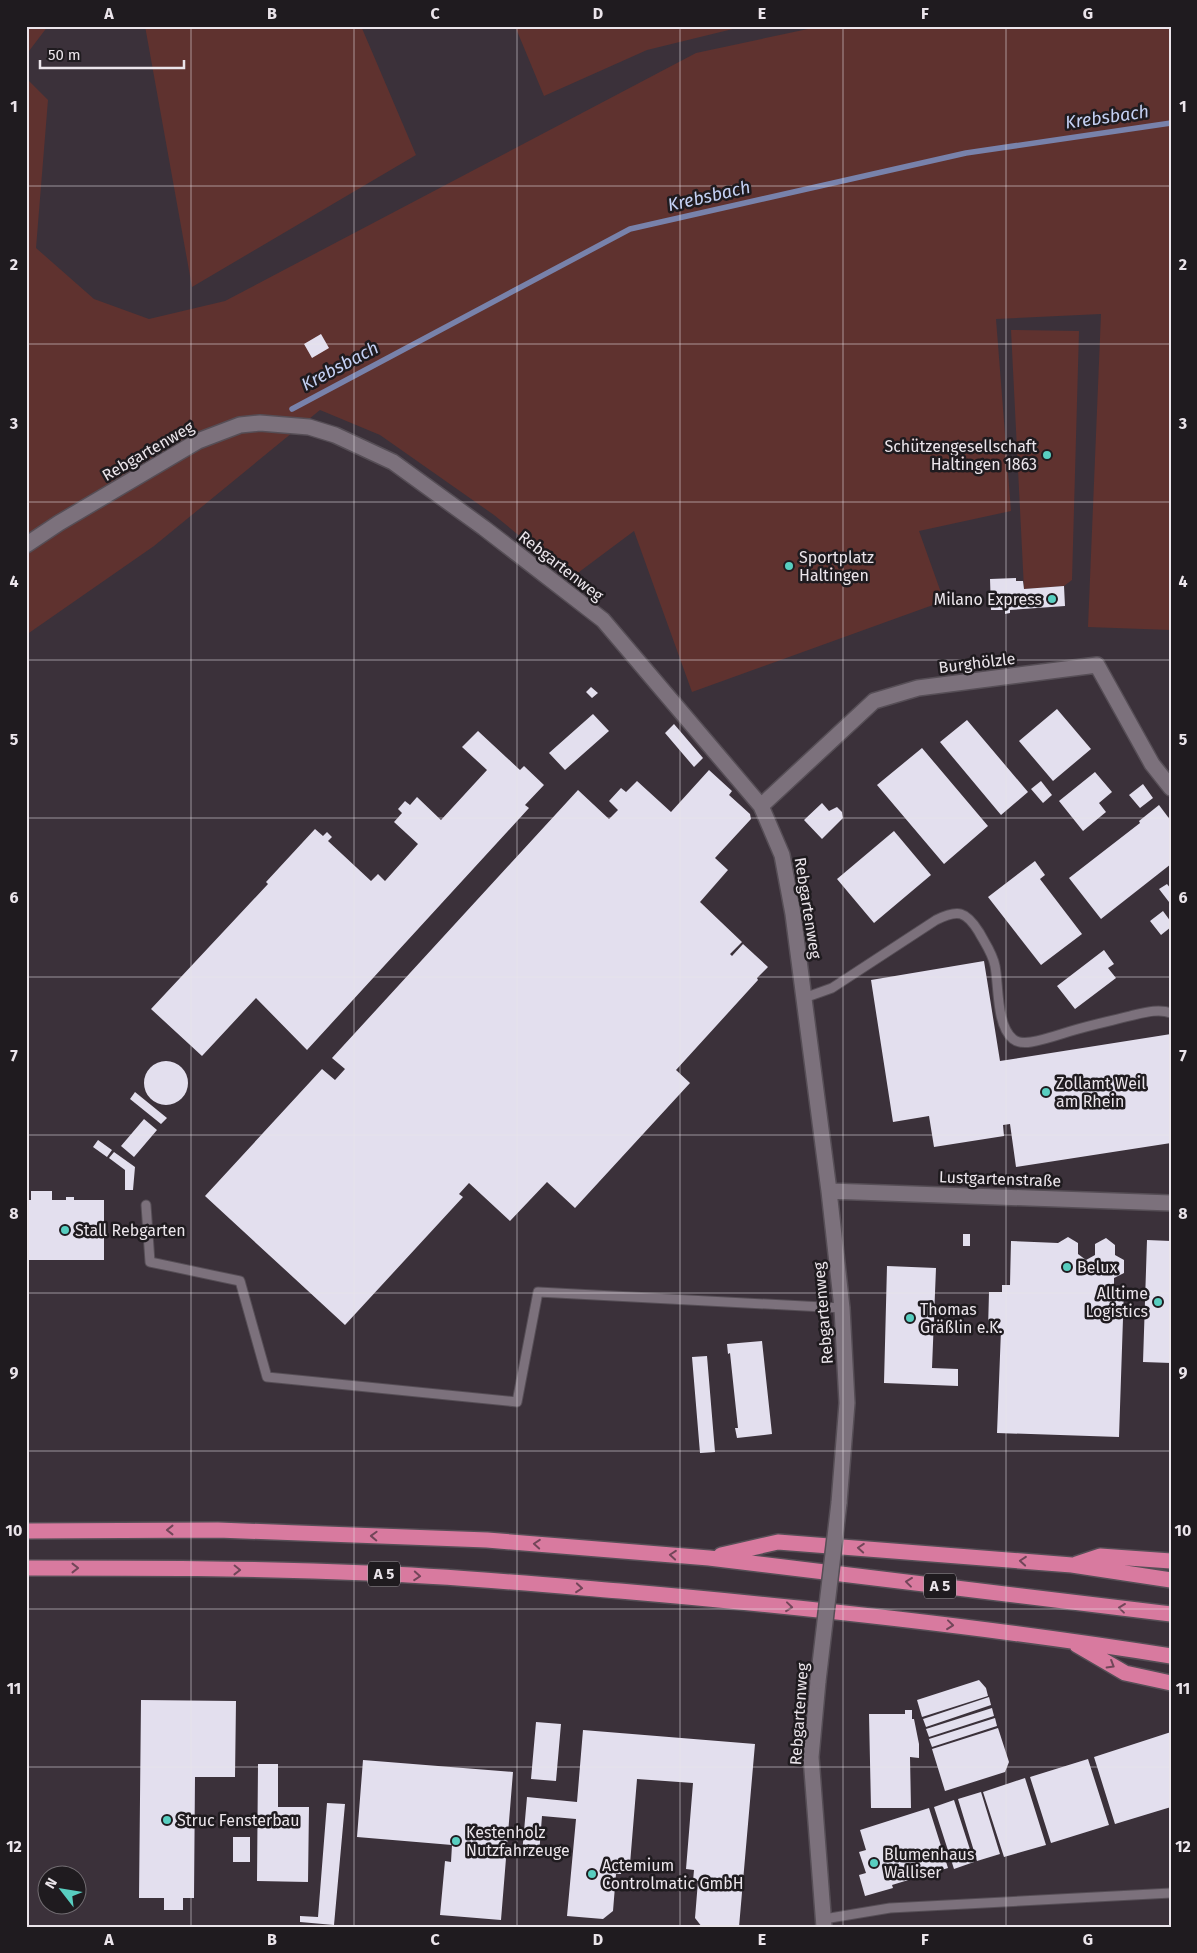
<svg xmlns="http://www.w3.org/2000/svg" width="1197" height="1953" font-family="'Fira Sans',sans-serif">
  <rect width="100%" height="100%" fill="#3b313a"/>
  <path fill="#5f322f" d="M 26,26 L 48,26 L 26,55 Z
    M 145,26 L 361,26 L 416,155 L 192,287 Z
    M 515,26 L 745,26 L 647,50 L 544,96 Z
    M 822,26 L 1171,26 L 1171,630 L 1088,627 L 1101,314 L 996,319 L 1011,511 L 919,531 L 944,601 L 692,692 L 634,531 L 571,578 L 494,515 L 380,435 L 320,410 L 154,546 L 26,635 L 26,82 L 29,81 L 48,100 L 36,248 L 94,299 L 149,319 L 225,301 L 696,53 Z
    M 1011,330 L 1079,331 L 1072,580 L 1064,586 L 1024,589 Z"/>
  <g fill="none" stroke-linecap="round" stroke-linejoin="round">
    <path stroke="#7882ab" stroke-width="5.5" d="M 292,409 L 630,229 L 966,153 L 1171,123"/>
  </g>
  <path fill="#e3dfee" d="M 321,334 L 329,348 L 312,358 L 304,344 Z
    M 1016,578 L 1016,581 L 1023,581 L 1024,589 L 1064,586 L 1065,606 L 1010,610 L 1010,613 L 1005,614 L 1005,610 L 991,610 L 990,579 Z
    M 591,687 L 598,693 L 592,698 L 586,692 Z
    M 1057,709 L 1091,749 L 1053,781 L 1019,741 Z
    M 593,714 L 609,731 L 565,770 L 549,753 Z
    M 967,720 L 1028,792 L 1001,815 L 940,742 Z
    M 674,724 L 703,758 L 694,767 L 665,733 Z
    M 478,731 L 520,770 L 524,766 L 544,785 L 525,805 L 529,808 L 307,1050 L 256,998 L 202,1056 L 151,1009 L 268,884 L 266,882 L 315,829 L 323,836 L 327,832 L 332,837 L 328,841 L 371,881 L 378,874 L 385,881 L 418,844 L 394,822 L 402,813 L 398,809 L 405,801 L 410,805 L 417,797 L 441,820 L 487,770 L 462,747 Z
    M 922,748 L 988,826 L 944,864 L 877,785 Z
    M 709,770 L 732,791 L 729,795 L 750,814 L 751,819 L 715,858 L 728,870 L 700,902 L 742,942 L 730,954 L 732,956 L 743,944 L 768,967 L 757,978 L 758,980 L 676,1070 L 690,1083 L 575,1208 L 547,1182 L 510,1221 L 469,1183 L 459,1194 L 463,1197 L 345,1325 L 205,1196 L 322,1069 L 335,1080 L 345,1069 L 332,1058 L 578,790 L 609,819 L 618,810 L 609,801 L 621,788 L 626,792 L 637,781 L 671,812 Z
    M 1095,772 L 1112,792 L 1099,803 L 1106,812 L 1083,831 L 1059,801 Z
    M 1041,781 L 1052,795 L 1043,803 L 1031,789 Z
    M 1143,784 L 1153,798 L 1140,808 L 1129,795 Z
    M 822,803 L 829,811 L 837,807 L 842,812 L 843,818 L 822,839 L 804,820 Z
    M 1159,805 L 1171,821 L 1171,864 L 1101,919 L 1069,878 L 1140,823 L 1139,821 Z
    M 894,831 L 931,875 L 874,923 L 837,879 Z
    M 1035,861 L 1045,875 L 1040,879 L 1082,934 L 1041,965 L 988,897 Z
    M 1167,884 L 1171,889 L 1169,902 L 1159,889 Z
    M 1163,911 L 1171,922 L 1171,927 L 1161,935 L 1150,921 Z
    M 1104,950 L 1114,964 L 1108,968 L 1116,978 L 1075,1009 L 1057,986 Z
    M 984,961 L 1000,1061 L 1171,1034 L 1171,1143 L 1016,1167 L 1010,1124 L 1003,1125 L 1004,1136 L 934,1147 L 929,1116 L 893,1122 L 871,980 Z
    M144 1083a22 22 0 1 1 44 0a22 22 0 1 1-44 0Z
    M 135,1092 L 167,1118 L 161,1124 L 130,1099 Z
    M 144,1119 L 157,1130 L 134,1157 L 121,1146 Z
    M 98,1140 L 112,1150 L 107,1157 L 93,1147 Z
    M 114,1152 L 135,1167 L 133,1190 L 125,1190 L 125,1170 L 109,1158 Z
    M 31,1191 L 52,1191 L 52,1200 L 66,1200 L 66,1197 L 74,1197 L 74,1200 L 104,1200 L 104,1260 L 26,1260 L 26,1200 L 31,1200 Z
    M 963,1234 L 970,1234 L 970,1246 L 963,1246 Z
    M 1068,1237 L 1078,1243 L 1078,1254 L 1086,1260 L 1095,1255 L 1095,1244 L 1106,1238 L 1115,1245 L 1115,1255 L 1124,1260 L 1124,1273 L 1114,1278 L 1114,1289 L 1124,1289 L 1119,1437 L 997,1433 L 1001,1330 L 988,1330 L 989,1292 L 1002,1292 L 1002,1285 L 1010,1285 L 1011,1241 L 1058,1243 Z
    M 1147,1240 L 1171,1241 L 1171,1363 L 1143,1362 Z
    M 887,1266 L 936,1268 L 932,1368 L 958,1369 L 958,1386 L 884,1383 Z
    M 762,1341 L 772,1434 L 737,1438 L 735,1428 L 738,1428 L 734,1391 L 730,1353 L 728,1354 L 727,1344 Z
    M 707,1356 L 715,1452 L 700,1453 L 692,1357 Z
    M 979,1680 L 986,1688 L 988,1696 L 922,1717 L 917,1700 Z
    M 989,1697 L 991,1705 L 926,1727 L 923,1719 Z
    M 141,1700 L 236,1701 L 235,1777 L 195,1777 L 194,1898 L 183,1898 L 183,1910 L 164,1910 L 164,1898 L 139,1898 Z
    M 992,1708 L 994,1716 L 929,1737 L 926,1729 Z
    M 905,1710 L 912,1710 L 912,1719 L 914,1719 L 919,1744 L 919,1758 L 910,1757 L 911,1808 L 871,1808 L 869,1714 L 905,1714 Z
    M 995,1718 L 997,1726 L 932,1747 L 929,1739 Z
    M 536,1722 L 561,1724 L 556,1781 L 531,1779 Z
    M 998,1728 L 1009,1762 L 1005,1772 L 945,1791 L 932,1749 Z
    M 583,1730 L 755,1744 L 739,1927 L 702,1927 L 695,1918 L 698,1881 L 693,1881 L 694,1870 L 686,1869 L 693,1783 L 637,1779 L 630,1864 L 622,1863 L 621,1874 L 616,1874 L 613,1911 L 603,1919 L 567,1916 L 576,1819 L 542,1816 L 539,1855 L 522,1854 L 527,1797 L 577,1802 Z
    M 1171,1732 L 1171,1807 L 1115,1824 L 1094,1757 Z
    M 1088,1759 L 1109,1825 L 1051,1843 L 1030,1777 Z
    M 363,1760 L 513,1772 L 501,1920 L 440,1915 L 445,1861 L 451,1862 L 452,1845 L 357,1837 Z
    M 258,1764 L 278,1764 L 278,1807 L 309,1807 L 308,1882 L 257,1881 Z
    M 1025,1778 L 1046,1845 L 1004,1857 L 983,1792 Z
    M 981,1792 L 1000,1854 L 977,1861 L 958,1799 Z
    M 954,1800 L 974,1862 L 954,1869 L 934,1807 Z
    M 327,1803 L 345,1804 L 334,1925 L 300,1922 L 300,1916 L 318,1917 Z
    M 929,1808 L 948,1868 L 892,1885 L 893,1888 L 865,1896 L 859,1875 L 866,1873 L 859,1852 L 866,1850 L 860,1830 Z
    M 233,1837 L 250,1837 L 250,1862 L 233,1862 Z"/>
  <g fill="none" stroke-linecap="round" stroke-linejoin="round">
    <defs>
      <path id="lane" d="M 804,998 L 832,988 L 936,920 C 958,909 966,911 979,932 C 985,943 993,954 995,966 C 999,986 996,1025 1013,1039 C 1018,1043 1024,1043 1031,1042 C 1044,1040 1058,1035 1071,1031 C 1091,1025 1110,1021 1130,1016 C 1143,1013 1158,1008 1171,1013
        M 146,1205 L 150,1262 L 240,1281 L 267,1377 L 517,1402 L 538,1292 L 842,1308
        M 824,1919 L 890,1908 L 1171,1893"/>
      <path id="street" d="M 26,545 L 59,523 L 198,441 L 240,425 L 260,423 L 309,427 L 335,435 L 393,462 L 484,528 L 603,620 L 761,806 L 782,855 L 793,914 L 829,1191 L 842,1308 L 847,1403 L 839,1503
        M 761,806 L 874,701 L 918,688 L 1097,665 L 1152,764 L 1171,788
        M 829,1191 L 1171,1203
        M 818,1681 L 811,1757 L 824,1927"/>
      <path id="highway" d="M 26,1531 L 218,1530 L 487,1540 L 709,1558 L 1171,1614
        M 721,1555 L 778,1542 L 1072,1565 L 1171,1580
        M 1076,1564 L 1100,1556 L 1171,1561
        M 26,1568 C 140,1568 254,1568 367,1573 C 451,1576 536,1584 620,1591 C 805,1607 988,1627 1171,1656
        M 1077,1645 L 1125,1673 L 1171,1683"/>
    </defs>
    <use href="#lane" stroke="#564e56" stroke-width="11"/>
    <use href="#street" stroke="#564e56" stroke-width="18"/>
    <use href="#highway" stroke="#564e56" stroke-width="18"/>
    <use href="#lane" stroke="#7c717c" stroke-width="9"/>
    <use href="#street" stroke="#7c717c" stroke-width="15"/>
    <use href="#highway" stroke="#d87a9f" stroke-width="15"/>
    <defs>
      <path id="street-bridge" d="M 818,1681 L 839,1503"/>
    </defs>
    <use href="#street-bridge" stroke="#564e56" stroke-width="18" stroke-linecap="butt"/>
    <use href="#street-bridge" stroke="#7c717c" stroke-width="15"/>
  </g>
  <defs><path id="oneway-chevron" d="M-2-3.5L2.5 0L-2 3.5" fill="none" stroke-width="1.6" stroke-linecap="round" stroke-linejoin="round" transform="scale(1.25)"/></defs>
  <g stroke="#724659">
    <use href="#oneway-chevron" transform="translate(170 1530) rotate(180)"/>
    <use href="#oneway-chevron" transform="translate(374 1536) rotate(-178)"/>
    <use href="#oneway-chevron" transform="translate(537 1544) rotate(-176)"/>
    <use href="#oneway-chevron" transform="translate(861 1548) rotate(-176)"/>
    <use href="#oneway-chevron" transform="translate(673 1555) rotate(-175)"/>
    <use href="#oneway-chevron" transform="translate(1023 1561) rotate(-175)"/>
    <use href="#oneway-chevron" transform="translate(75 1568)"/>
    <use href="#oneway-chevron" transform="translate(237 1570) rotate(1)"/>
    <use href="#oneway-chevron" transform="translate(417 1576) rotate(4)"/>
    <use href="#oneway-chevron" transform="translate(909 1582) rotate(-173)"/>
    <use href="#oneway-chevron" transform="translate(579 1588) rotate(5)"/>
    <use href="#oneway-chevron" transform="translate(789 1607) rotate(6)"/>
    <use href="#oneway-chevron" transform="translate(1122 1608) rotate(-173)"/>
    <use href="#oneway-chevron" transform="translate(950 1625) rotate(6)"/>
    <use href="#oneway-chevron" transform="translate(1111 1665) rotate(31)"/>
  </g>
  <path fill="none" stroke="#ebe5eb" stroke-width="1" stroke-opacity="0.55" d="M 191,26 L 191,1927M 354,26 L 354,1927M 517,26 L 517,1927M 680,26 L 680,1927M 843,26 L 843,1927M 1006,26 L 1006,1927M 26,186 L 1171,186M 26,344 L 1171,344M 26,502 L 1171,502M 26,660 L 1171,660M 26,818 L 1171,818M 26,977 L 1171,977M 26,1135 L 1171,1135M 26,1293 L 1171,1293M 26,1451 L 1171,1451M 26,1609 L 1171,1609M 26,1767 L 1171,1767"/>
  <g fill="#58cec0" stroke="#1f1b1f" stroke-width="2">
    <circle cx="1047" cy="455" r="5"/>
    <circle cx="789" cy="566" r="5"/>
    <circle cx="1052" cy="599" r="5"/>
    <circle cx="1046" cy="1092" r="5"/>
    <circle cx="65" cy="1230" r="5"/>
    <circle cx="1067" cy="1267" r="5"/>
    <circle cx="1158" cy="1302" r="5"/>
    <circle cx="910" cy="1318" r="5"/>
    <circle cx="167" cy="1820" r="5"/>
    <circle cx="456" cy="1841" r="5"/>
    <circle cx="874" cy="1863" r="5"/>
    <circle cx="592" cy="1874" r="5"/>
  </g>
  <g text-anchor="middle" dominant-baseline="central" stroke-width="5" stroke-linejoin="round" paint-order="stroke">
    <g fill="#1f1b1f" stroke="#aea8ae" stroke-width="1">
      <rect x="368" y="1561.5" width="32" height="25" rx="4"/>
      <rect x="924" y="1573.5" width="32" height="25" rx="4"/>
    </g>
    <g font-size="15" font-weight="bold" fill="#ebe5eb">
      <text x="384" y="1574">A 5</text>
      <text x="940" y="1586">A 5</text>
    </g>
    <g font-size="16" fill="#ebe5eb" stroke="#1f1b1f" text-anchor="start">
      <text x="1037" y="446" text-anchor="end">Schützengesellschaft<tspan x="1037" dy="18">Haltingen 1863</tspan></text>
      <text x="799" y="557">Sportplatz<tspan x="799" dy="18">Haltingen</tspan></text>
      <text x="1042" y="599" text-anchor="end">Milano Express</text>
      <text x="1056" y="1083">Zollamt Weil<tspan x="1056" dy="18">am Rhein</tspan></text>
      <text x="75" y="1230">Stall Rebgarten</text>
      <text x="1077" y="1267">Belux</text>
      <text x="1148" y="1293" text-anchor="end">Alltime<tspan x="1148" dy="18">Logistics</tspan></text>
      <text x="920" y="1309">Thomas<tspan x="920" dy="18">Gräßlin e.K.</tspan></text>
      <text x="177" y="1820">Struc Fensterbau</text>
      <text x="466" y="1832">Kestenholz<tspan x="466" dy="18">Nutzfahrzeuge</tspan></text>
      <text x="884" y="1854">Blumenhaus<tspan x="884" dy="18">Walliser</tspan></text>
      <text x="602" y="1865">Actemium<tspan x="602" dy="18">Controlmatic GmbH</tspan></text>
    </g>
    <g font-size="16" fill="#ebe5eb" stroke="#1f1b1f">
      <text transform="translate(148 451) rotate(-30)">Rebgartenweg</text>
      <text transform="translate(561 566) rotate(38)">Rebgartenweg</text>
      <text transform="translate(977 663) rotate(-7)">Burghölzle</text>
      <text transform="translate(808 908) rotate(81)">Rebgartenweg</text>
      <text transform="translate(1000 1179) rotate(2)">Lustgartenstraße</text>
      <text transform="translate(823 1313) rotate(-95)">Rebgartenweg</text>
      <text transform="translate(799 1714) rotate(-86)">Rebgartenweg</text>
    </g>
    <g font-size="18" font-style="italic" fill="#c4d0f3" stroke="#1f1b1f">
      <text transform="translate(1107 117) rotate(-8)">Krebsbach</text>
      <text transform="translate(709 196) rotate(-13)">Krebsbach</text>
      <text transform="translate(340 366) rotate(-28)">Krebsbach</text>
    </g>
  </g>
  <rect width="1197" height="1953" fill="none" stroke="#1f1b1f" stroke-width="55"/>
  <g transform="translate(62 1890) rotate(301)"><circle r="24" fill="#1f1b1f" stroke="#716c71"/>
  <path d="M0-4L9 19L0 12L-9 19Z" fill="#58cec0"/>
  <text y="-8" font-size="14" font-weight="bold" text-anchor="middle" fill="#ebe5eb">N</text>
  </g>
  <path d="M40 60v8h144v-8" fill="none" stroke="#ebe5eb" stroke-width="2.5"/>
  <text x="48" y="60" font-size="15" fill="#ebe5eb" stroke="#1f1b1f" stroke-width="4" paint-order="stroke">50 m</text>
  <rect x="28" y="28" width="1142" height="1898" fill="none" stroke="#ebe5eb" stroke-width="2"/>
  <g font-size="16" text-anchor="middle" font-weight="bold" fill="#ebe5eb">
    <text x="109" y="19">A</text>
    <text x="272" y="19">B</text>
    <text x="435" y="19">C</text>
    <text x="598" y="19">D</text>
    <text x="762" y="19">E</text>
    <text x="925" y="19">F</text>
    <text x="1088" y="19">G</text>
    <text x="14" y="112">1</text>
    <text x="1183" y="112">1</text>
    <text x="14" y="270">2</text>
    <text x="1183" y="270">2</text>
    <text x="14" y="429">3</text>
    <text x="1183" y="429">3</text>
    <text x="14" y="587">4</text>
    <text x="1183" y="587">4</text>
    <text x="14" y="745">5</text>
    <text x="1183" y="745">5</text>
    <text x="14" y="903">6</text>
    <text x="1183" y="903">6</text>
    <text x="14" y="1061">7</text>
    <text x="1183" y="1061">7</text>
    <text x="14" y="1219">8</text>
    <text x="1183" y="1219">8</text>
    <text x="14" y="1378">9</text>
    <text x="1183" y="1378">9</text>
    <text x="14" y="1536">10</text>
    <text x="1183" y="1536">10</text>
    <text x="14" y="1694">11</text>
    <text x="1183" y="1694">11</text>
    <text x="14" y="1852">12</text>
    <text x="1183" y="1852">12</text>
    <text x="109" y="1945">A</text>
    <text x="272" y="1945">B</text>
    <text x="435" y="1945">C</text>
    <text x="598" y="1945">D</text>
    <text x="762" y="1945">E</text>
    <text x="925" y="1945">F</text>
    <text x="1088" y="1945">G</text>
  </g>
</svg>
